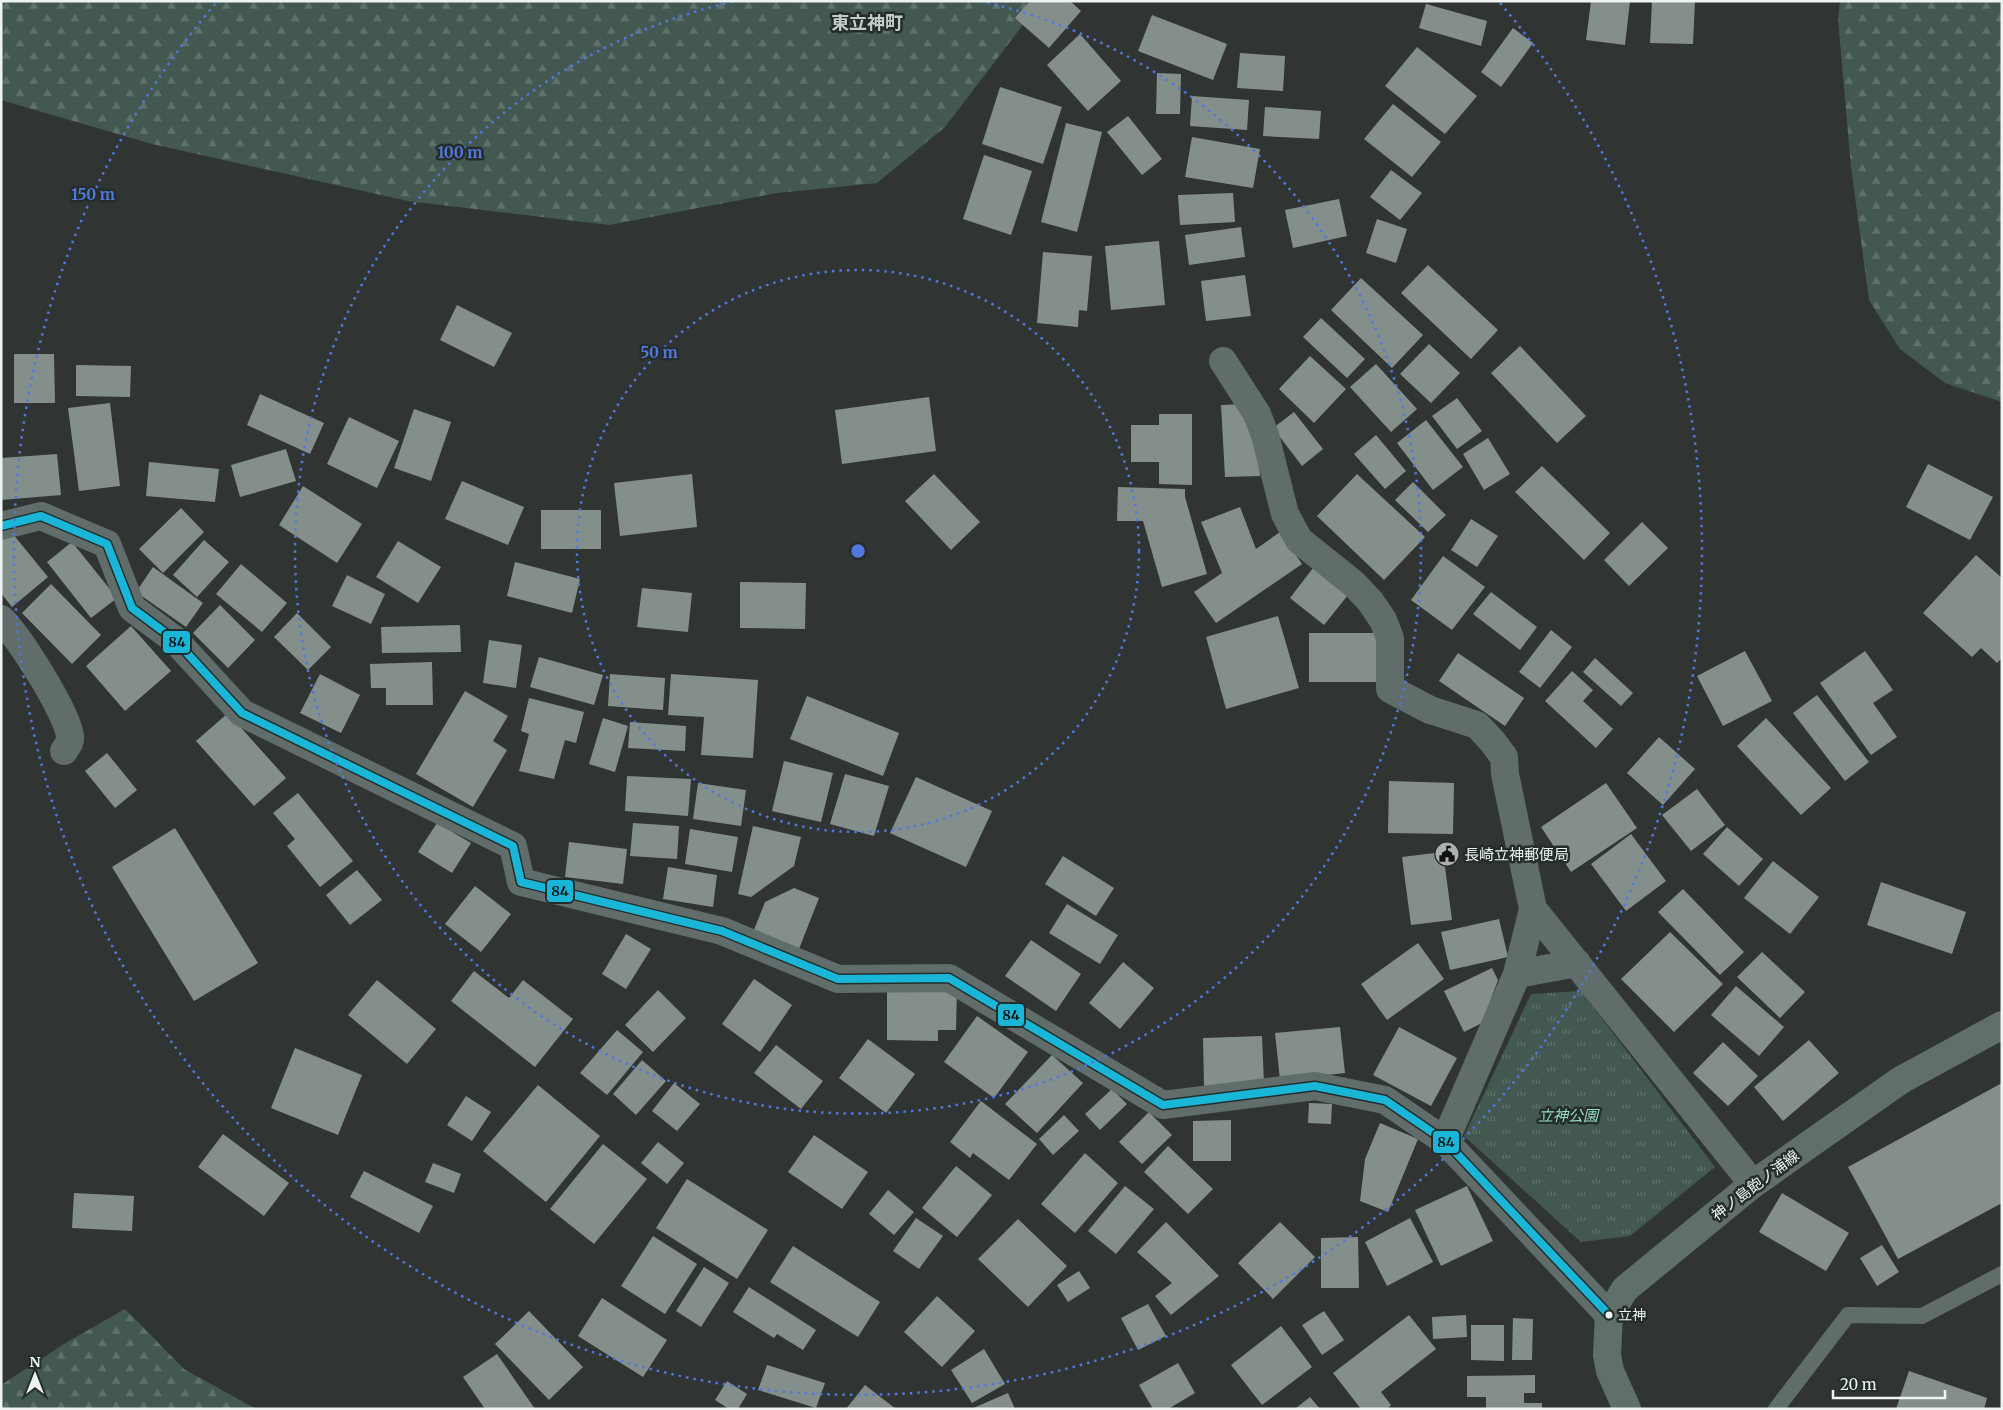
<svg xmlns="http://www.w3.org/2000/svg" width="2003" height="1410" font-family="Merriweather,'Noto Sans JP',serif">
  <defs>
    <pattern id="forest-firs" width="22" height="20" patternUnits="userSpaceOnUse" patternTransform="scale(1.25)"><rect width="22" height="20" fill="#445852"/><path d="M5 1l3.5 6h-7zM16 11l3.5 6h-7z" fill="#5f716b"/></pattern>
    <pattern id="park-tufts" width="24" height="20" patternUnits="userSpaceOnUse" patternTransform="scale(1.25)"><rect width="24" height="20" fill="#445852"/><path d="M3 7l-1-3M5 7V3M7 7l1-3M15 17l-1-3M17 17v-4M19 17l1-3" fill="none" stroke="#5f716b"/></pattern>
  </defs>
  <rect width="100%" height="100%" fill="#303534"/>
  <path fill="url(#forest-firs)" d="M 1,1 L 1041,1 L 945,127 L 877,183 L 777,193 L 609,225 L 408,201 L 152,144 L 1,100 Z
    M 1840,1 L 2002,1 L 2002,402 L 1945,383 L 1900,349 L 1869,300 L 1851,167 L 1838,19 Z
    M 125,1309 L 184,1369 L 256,1409 L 1,1409 L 1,1385 L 64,1344 Z"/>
  <path fill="url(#park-tufts)" d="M 1581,991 L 1715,1167 L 1630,1236 L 1581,1242 L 1464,1136 L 1531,994 Z"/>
  <path fill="#848f8b" d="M 1030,1 L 1070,1 L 1081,11 L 1049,48 L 1015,18 Z
    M 1591,1 L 1630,1 L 1625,45 L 1586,40 Z
    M 1652,1 L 1695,1 L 1693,44 L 1650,43 Z
    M 1426,4 L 1487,21 L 1481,46 L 1419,28 Z
    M 1152,15 L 1227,44 L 1213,80 L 1138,51 Z
    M 1513,28 L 1533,43 L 1501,87 L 1481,72 Z
    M 1080,34 L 1121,81 L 1088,111 L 1047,65 Z
    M 1417,47 L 1477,96 L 1445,134 L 1385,86 Z
    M 1240,53 L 1285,56 L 1283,91 L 1237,88 Z
    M 1157,73 L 1181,74 L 1180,114 L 1156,114 Z
    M 1000,87 L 1062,107 L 1043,164 L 982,144 Z
    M 1192,96 L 1249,100 L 1247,130 L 1190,126 Z
    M 1393,104 L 1441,142 L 1412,177 L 1364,139 Z
    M 1265,107 L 1321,111 L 1319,139 L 1263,136 Z
    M 1128,116 L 1162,159 L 1142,175 L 1107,132 Z
    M 1066,123 L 1102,132 L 1077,232 L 1041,222 Z
    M 1192,137 L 1260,149 L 1253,188 L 1185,177 Z
    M 984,155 L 1032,171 L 1011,235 L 963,219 Z
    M 1391,170 L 1422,193 L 1400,220 L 1370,197 Z
    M 1233,193 L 1235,222 L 1180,225 L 1178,195 Z
    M 1339,199 L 1347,236 L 1293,248 L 1285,210 Z
    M 1377,219 L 1407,229 L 1396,263 L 1366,253 Z
    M 1241,227 L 1245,257 L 1189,265 L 1185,235 Z
    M 1159,241 L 1165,305 L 1111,310 L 1105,246 Z
    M 1043,252 L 1092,256 L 1087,311 L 1079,310 L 1078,327 L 1037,323 Z
    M 1428,265 L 1498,330 L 1471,359 L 1401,293 Z
    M 1245,275 L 1251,316 L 1206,321 L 1201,281 Z
    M 1361,278 L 1423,335 L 1392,368 L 1331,310 Z
    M 457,305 L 512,333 L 494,367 L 440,340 Z
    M 1321,318 L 1365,359 L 1347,378 L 1303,337 Z
    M 1429,344 L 1460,373 L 1431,403 L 1400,374 Z
    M 1520,346 L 1586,416 L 1557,443 L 1491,373 Z
    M 14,354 L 54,354 L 55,403 L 14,403 Z
    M 1310,356 L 1346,389 L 1314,423 L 1279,389 Z
    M 1376,364 L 1417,409 L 1391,432 L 1350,387 Z
    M 76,365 L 131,366 L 130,397 L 76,396 Z
    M 260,394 L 324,423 L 310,454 L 247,425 Z
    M 929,397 L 936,451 L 842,464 L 835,410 Z
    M 1457,398 L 1482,431 L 1457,449 L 1432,416 Z
    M 110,403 L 120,486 L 79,491 L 68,408 Z
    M 1244,404 L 1245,423 L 1256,423 L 1260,476 L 1225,477 L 1221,405 Z
    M 414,409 L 451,422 L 431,481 L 394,468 Z
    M 1294,412 L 1323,449 L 1302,466 L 1273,428 Z
    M 1159,414 L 1192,414 L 1192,485 L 1159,484 L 1159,462 L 1131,462 L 1131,425 L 1159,425 Z
    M 349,417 L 399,441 L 377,488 L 327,464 Z
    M 1426,420 L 1463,467 L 1433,490 L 1397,443 Z
    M 1376,435 L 1406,471 L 1385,489 L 1354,454 Z
    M 1488,438 L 1510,474 L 1484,490 L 1463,454 Z
    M 286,449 L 296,481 L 240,497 L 231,465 Z
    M 57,454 L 61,495 L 1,500 L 1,458 Z
    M 149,462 L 219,469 L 215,502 L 146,496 Z
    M 1928,464 L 1993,497 L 1970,540 L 1906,507 Z
    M 1542,466 L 1610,533 L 1584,560 L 1515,492 Z
    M 692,474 L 697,527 L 620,536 L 614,483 Z
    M 934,474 L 980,522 L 951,550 L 905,501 Z
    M 1357,474 L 1425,537 L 1384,580 L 1317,516 Z
    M 462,481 L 524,507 L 508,545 L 445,519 Z
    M 1413,482 L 1446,515 L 1428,532 L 1395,500 Z
    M 303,486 L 362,524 L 337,563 L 279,525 Z
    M 1118,487 L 1185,489 L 1185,497 L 1207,574 L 1162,587 L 1143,521 L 1117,521 Z
    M 1240,507 L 1256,549 L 1280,532 L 1302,564 L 1216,623 L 1194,592 L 1222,573 L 1201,522 Z
    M 181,508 L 204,532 L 163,573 L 139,549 Z
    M 541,510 L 601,510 L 601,549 L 541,549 Z
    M 1471,519 L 1498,536 L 1477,567 L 1451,550 Z
    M 1642,522 L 1668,548 L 1629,586 L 1604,560 Z
    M 8,528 L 48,577 L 12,607 L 1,593 L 1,533 Z
    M 204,540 L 229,562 L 197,597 L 173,575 Z
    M 398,541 L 441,567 L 418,603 L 376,577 Z
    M 72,542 L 117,598 L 91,618 L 47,562 Z
    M 1976,555 L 2002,578 L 2002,658 L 1997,663 L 1981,648 L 1972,657 L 1923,613 Z
    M 1443,556 L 1485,587 L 1452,630 L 1411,600 Z
    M 515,562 L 580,579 L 572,613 L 507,596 Z
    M 241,564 L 287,603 L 262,632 L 216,594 Z
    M 153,567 L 203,603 L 186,627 L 136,592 Z
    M 1313,568 L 1348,595 L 1324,625 L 1290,598 Z
    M 347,575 L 385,594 L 371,624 L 332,606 Z
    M 740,582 L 806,583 L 805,629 L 740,628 Z
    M 51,584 L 101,635 L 72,664 L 22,613 Z
    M 642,588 L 692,593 L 688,632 L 637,627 Z
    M 1491,592 L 1537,627 L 1520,650 L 1473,614 Z
    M 220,605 L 255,640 L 228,668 L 193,633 Z
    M 297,613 L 331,647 L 308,670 L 274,637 Z
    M 1278,616 L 1299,688 L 1226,709 L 1206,637 Z
    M 460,625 L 461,652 L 382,653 L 381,627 Z
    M 131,626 L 171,671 L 125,711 L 86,666 Z
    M 1551,630 L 1572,647 L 1540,688 L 1519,672 Z
    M 1309,633 L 1378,633 L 1377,682 L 1309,682 Z
    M 489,640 L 522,645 L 516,688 L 483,683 Z
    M 1745,651 L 1772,701 L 1723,726 L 1697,676 Z
    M 1865,651 L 1893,690 L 1873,703 L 1897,737 L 1871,755 L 1820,683 Z
    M 1458,653 L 1524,698 L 1505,726 L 1439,681 Z
    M 539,657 L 603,675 L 594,705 L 530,687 Z
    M 1595,658 L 1633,693 L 1621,706 L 1583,672 Z
    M 432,662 L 433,705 L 386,705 L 386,688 L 371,688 L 370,664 Z
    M 1572,671 L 1593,690 L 1583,701 L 1613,729 L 1596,748 L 1545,701 Z
    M 320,674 L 360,695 L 341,733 L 300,713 Z
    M 610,674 L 665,678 L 663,710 L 608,706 Z
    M 671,674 L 758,680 L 753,758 L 701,755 L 704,717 L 668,715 Z
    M 465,691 L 508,716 L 493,741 L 507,750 L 473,807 L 416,774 Z
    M 1817,695 L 1869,762 L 1845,781 L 1793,713 Z
    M 807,696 L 899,733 L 883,776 L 790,739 Z
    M 529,698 L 584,712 L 576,743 L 565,740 L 554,779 L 519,771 L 529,734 L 521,731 Z
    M 228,713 L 286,778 L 254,806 L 196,741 Z
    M 603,718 L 628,726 L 615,772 L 589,764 Z
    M 1766,718 L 1831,788 L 1801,815 L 1737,746 Z
    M 630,722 L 686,726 L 685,751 L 628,748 Z
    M 1659,737 L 1695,769 L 1663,805 L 1627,773 Z
    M 107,753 L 137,790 L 115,808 L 85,771 Z
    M 784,761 L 833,773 L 821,822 L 772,811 Z
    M 845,774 L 889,786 L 874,836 L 830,824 Z
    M 627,776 L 691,779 L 688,816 L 625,811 Z
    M 916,777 L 992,811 L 966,867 L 890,833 Z
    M 1389,781 L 1454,783 L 1453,834 L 1388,833 Z
    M 698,783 L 746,790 L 741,826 L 693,819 Z
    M 1606,783 L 1637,828 L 1571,872 L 1541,827 Z
    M 1697,789 L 1725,825 L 1691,851 L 1662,815 Z
    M 298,793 L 353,861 L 320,887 L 287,846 L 295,839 L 273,813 Z
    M 437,823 L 471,843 L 452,873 L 418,852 Z
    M 633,823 L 679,826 L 677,859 L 630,856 Z
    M 753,826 L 801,837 L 794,866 L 751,897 L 738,894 Z
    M 1727,827 L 1763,859 L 1739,886 L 1703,854 Z
    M 175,828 L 258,963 L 194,1001 L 112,867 Z
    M 690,829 L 738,837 L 732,872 L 685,864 Z
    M 1631,834 L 1666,881 L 1626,911 L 1591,864 Z
    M 569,842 L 627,849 L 623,884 L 565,877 Z
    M 1443,852 L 1452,920 L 1411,925 L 1402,857 Z
    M 1063,856 L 1114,888 L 1096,916 L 1045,884 Z
    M 1773,861 L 1819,897 L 1790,934 L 1744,898 Z
    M 668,867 L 717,875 L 713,907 L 663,899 Z
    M 357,870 L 382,900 L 350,925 L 326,895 Z
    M 1881,882 L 1966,912 L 1952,954 L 1867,925 Z
    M 475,886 L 511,914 L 481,952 L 445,924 Z
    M 794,888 L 819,898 L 799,949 L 754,930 L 765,902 Z
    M 1683,889 L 1744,952 L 1720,975 L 1658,912 Z
    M 1067,904 L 1118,935 L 1100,964 L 1049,933 Z
    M 1499,919 L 1508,957 L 1450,970 L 1441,932 Z
    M 1670,932 L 1723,984 L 1674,1032 L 1621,979 Z
    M 626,934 L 651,949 L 626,989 L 602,974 Z
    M 1031,940 L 1081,974 L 1056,1011 L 1005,976 Z
    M 1418,943 L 1444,979 L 1387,1020 L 1361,984 Z
    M 1762,952 L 1805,992 L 1780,1018 L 1737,977 Z
    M 1123,962 L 1154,988 L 1120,1029 L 1089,1003 Z
    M 1492,968 L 1498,980 L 1482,1023 L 1464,1032 L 1444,991 Z
    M 474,971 L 509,998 L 523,980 L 573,1019 L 535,1067 L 451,1001 Z
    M 754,979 L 792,1005 L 760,1052 L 722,1024 Z
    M 377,980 L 436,1029 L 407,1064 L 348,1015 Z
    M 1736,986 L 1784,1027 L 1759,1056 L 1711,1015 Z
    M 887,987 L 957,987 L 956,1030 L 938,1030 L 938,1041 L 887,1040 Z
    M 658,990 L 686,1018 L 653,1052 L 625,1025 Z
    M 977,1016 L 1028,1052 L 994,1098 L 944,1062 Z
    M 1340,1027 L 1345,1073 L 1280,1080 L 1275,1033 Z
    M 1399,1027 L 1457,1058 L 1431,1106 L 1373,1075 Z
    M 617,1030 L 643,1052 L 607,1095 L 580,1073 Z
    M 1262,1036 L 1264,1084 L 1204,1086 L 1203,1038 Z
    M 868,1039 L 915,1074 L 886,1113 L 839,1078 Z
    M 1809,1040 L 1839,1073 L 1783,1121 L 1754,1087 Z
    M 1723,1042 L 1758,1076 L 1728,1106 L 1693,1073 Z
    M 776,1045 L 823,1081 L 801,1109 L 754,1073 Z
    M 295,1048 L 362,1075 L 338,1135 L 271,1108 Z
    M 1052,1055 L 1083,1083 L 1037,1133 L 1005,1104 Z
    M 642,1060 L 666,1081 L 636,1115 L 613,1094 Z
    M 674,1083 L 700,1104 L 677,1131 L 652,1111 Z
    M 2002,1083 L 2002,1203 L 1898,1259 L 1848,1167 Z
    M 538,1085 L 600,1136 L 546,1202 L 483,1151 Z
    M 1112,1089 L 1127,1104 L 1100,1130 L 1085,1114 Z
    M 466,1096 L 491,1112 L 472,1141 L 447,1125 Z
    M 981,1101 L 1037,1144 L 1009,1180 L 973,1153 L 970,1158 L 950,1142 Z
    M 1309,1103 L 1332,1104 L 1331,1124 L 1308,1123 Z
    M 1149,1112 L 1172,1135 L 1142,1164 L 1119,1142 Z
    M 1064,1115 L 1079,1131 L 1053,1155 L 1039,1139 Z
    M 1231,1120 L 1231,1161 L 1193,1161 L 1193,1121 Z
    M 1380,1123 L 1418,1139 L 1388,1212 L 1360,1201 L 1365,1159 Z
    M 223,1134 L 289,1183 L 264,1216 L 198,1167 Z
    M 814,1135 L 868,1172 L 842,1209 L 788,1172 Z
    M 658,1142 L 684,1163 L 667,1184 L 641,1163 Z
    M 603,1144 L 647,1179 L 594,1244 L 550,1209 Z
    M 1168,1146 L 1213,1189 L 1188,1214 L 1144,1172 Z
    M 1085,1153 L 1118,1183 L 1075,1233 L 1041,1204 Z
    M 433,1163 L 461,1174 L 454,1193 L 425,1182 Z
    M 956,1166 L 992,1195 L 957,1237 L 922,1208 Z
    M 364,1171 L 433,1206 L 419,1233 L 350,1197 Z
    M 687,1179 L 768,1230 L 737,1279 L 656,1228 Z
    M 1125,1186 L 1154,1209 L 1116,1254 L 1088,1231 Z
    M 1467,1186 L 1493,1241 L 1441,1266 L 1415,1210 Z
    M 888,1190 L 914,1212 L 894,1235 L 869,1214 Z
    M 74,1193 L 134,1196 L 132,1231 L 72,1228 Z
    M 1782,1193 L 1849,1233 L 1826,1271 L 1759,1232 Z
    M 916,1218 L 943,1236 L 919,1269 L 893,1251 Z
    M 1410,1218 L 1433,1262 L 1387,1286 L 1365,1242 Z
    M 1018,1219 L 1067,1266 L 1028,1307 L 978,1259 Z
    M 1166,1222 L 1219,1276 L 1171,1315 L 1155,1296 L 1172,1283 L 1137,1252 Z
    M 1280,1222 L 1315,1257 L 1273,1299 L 1238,1263 Z
    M 653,1236 L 697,1264 L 665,1314 L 621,1286 Z
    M 1358,1237 L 1359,1288 L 1321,1288 L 1321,1238 Z
    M 1882,1245 L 1899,1272 L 1877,1286 L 1860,1258 Z
    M 793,1246 L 880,1302 L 858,1337 L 770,1282 Z
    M 704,1267 L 729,1283 L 701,1327 L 676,1311 Z
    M 1079,1271 L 1090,1288 L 1068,1302 L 1057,1285 Z
    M 749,1287 L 816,1330 L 803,1350 L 777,1334 L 774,1338 L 733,1312 Z
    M 937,1296 L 975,1331 L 942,1367 L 904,1332 Z
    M 602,1298 L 667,1340 L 643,1377 L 578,1336 Z
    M 1148,1304 L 1166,1336 L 1138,1350 L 1121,1318 Z
    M 529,1311 L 583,1367 L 549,1400 L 495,1344 Z
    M 1324,1311 L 1344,1340 L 1322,1355 L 1302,1325 Z
    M 1409,1315 L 1436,1349 L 1381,1392 L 1391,1405 L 1387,1409 L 1361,1409 L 1333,1373 Z
    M 1466,1315 L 1467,1337 L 1433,1339 L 1432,1317 Z
    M 1513,1318 L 1533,1319 L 1532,1360 L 1512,1360 Z
    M 1471,1325 L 1504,1325 L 1504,1361 L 1471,1360 Z
    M 1281,1326 L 1312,1367 L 1262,1405 L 1231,1365 Z
    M 984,1349 L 1005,1384 L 972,1403 L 951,1370 Z
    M 497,1354 L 535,1409 L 485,1409 L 463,1377 Z
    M 1178,1363 L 1195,1393 L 1168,1409 L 1153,1409 L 1139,1385 Z
    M 767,1365 L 825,1383 L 816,1408 L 758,1390 Z
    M 1909,1371 L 1987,1398 L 1984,1409 L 1896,1409 Z
    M 1535,1375 L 1535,1393 L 1524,1393 L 1524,1403 L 1542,1403 L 1542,1409 L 1486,1409 L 1486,1397 L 1467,1397 L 1467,1376 Z
    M 727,1381 L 747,1394 L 738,1409 L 729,1409 L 715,1400 Z
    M 865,1385 L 896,1409 L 846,1409 Z
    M 1008,1393 L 1015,1409 L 971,1409 Z
    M 1310,1397 L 1320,1409 L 1295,1409 Z"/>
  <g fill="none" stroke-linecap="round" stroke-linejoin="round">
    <path stroke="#606d6a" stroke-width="16" d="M 1776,1409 L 1848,1315 L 1922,1316 L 2002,1274"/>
    <path stroke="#606d6a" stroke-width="28" d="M 1223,361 L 1257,414 L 1265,435 L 1285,514 L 1299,540 L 1354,584 L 1370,601 L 1383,620 L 1390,638 L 1390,689 L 1430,710 L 1477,725 L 1492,741 L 1504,757 L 1505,774 L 1533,909 L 1753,1184
      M 1,526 L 41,516 L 107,544 L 132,608 L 175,640 L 242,713 L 513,846 L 521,882 L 722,931 L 838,979 L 949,978 L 1163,1105 L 1315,1086 L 1385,1100 L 1445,1141 L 1609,1315
      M 1,619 C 18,635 69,715 70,737 C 71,742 67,746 64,751
      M 1517,974 L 1577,963
      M 1445,1141 L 1517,974 L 1533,909"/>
    <path stroke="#616f6b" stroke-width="28" d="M 1627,1409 L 1610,1371 L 1607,1355 L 1609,1315 L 1625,1289 L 1753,1184 L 1901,1080 L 2002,1025"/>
    <defs>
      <path id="bus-1" d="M 1,526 L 41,516 L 107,544 L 132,608 L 175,640 L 242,713 L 513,846 L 521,882 L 722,931 L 838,979 L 949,978 L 1163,1105 L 1315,1086 L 1385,1100 L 1445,1141 L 1609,1315"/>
    </defs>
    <use href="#bus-1" stroke="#252d2b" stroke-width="11"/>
    <use href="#bus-1" stroke="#1ab6d8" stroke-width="8"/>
  </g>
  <g fill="none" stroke="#5178de" stroke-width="2.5" stroke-dasharray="2.5 5">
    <circle cx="858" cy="551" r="281"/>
    <path d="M980 1A563 563 0 1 1 736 1"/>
    <path d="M1500 3A844 844 0 1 1 216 3"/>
  </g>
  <defs>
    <symbol id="civic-disc" viewBox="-11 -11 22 22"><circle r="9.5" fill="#acb1b0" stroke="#252d2b"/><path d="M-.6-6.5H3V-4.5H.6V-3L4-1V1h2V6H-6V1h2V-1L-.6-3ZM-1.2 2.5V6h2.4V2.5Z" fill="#111"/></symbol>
  </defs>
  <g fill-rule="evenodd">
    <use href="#civic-disc" x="1433" y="840" width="28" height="28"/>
  </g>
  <circle fill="#eef4f2" stroke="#252d2b" stroke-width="2" cx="1609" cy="1315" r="4.5"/>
  <g text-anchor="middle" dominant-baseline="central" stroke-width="5" stroke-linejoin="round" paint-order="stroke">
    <g font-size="14" fill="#eef4f2" stroke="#252d2b" text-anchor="start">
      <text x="1618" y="1315">立神</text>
    </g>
    <g font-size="15" fill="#eef4f2" stroke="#252d2b" text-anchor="start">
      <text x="1464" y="854">長崎立神郵便局</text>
    </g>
    <g font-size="15" font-style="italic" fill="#94ddc9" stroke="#252d2b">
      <text x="1568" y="1115">立神公園</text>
    </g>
    <g font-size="15" fill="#eef4f2" stroke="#252d2b">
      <text transform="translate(1755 1185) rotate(-37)">神ノ島飽ノ浦線</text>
    </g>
    <g font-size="18" font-weight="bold" fill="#c2cdca" stroke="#252d2b">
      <text x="867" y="22">東立神町</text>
    </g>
  </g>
  <circle cx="858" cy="551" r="8" fill="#5178de" stroke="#252d2b" stroke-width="2.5"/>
  <g font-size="15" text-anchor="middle" font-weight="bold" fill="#5178de" stroke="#252d2b" stroke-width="5" stroke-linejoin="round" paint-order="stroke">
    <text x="460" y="158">100 m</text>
    <text x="93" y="200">150 m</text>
    <text x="659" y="358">50 m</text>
  </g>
  <g stroke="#252d2b" stroke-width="2">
    <rect x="162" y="630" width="29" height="24" rx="5" fill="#1ab6d8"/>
    <rect x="546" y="879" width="28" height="24" rx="5" fill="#1ab6d8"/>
    <rect x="997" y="1003" width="28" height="24" rx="5" fill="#1ab6d8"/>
    <rect x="1432" y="1130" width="28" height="24" rx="5" fill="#1ab6d8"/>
  </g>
  <g font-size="14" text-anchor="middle" font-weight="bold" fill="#111">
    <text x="177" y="647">84</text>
    <text x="560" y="896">84</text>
    <text x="1011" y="1020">84</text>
    <text x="1446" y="1147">84</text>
  </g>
  <rect width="2003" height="1410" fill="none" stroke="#eef4f2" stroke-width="5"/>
  <g transform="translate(35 1375)" stroke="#252d2b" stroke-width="4" paint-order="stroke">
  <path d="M0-4L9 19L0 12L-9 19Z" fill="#eef4f2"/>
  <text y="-8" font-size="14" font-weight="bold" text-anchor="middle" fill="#eef4f2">N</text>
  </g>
  <path d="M1833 1390v8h112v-8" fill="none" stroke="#eef4f2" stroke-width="2.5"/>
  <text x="1840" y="1390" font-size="15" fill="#eef4f2" stroke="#252d2b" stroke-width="4" paint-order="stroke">20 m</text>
</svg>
